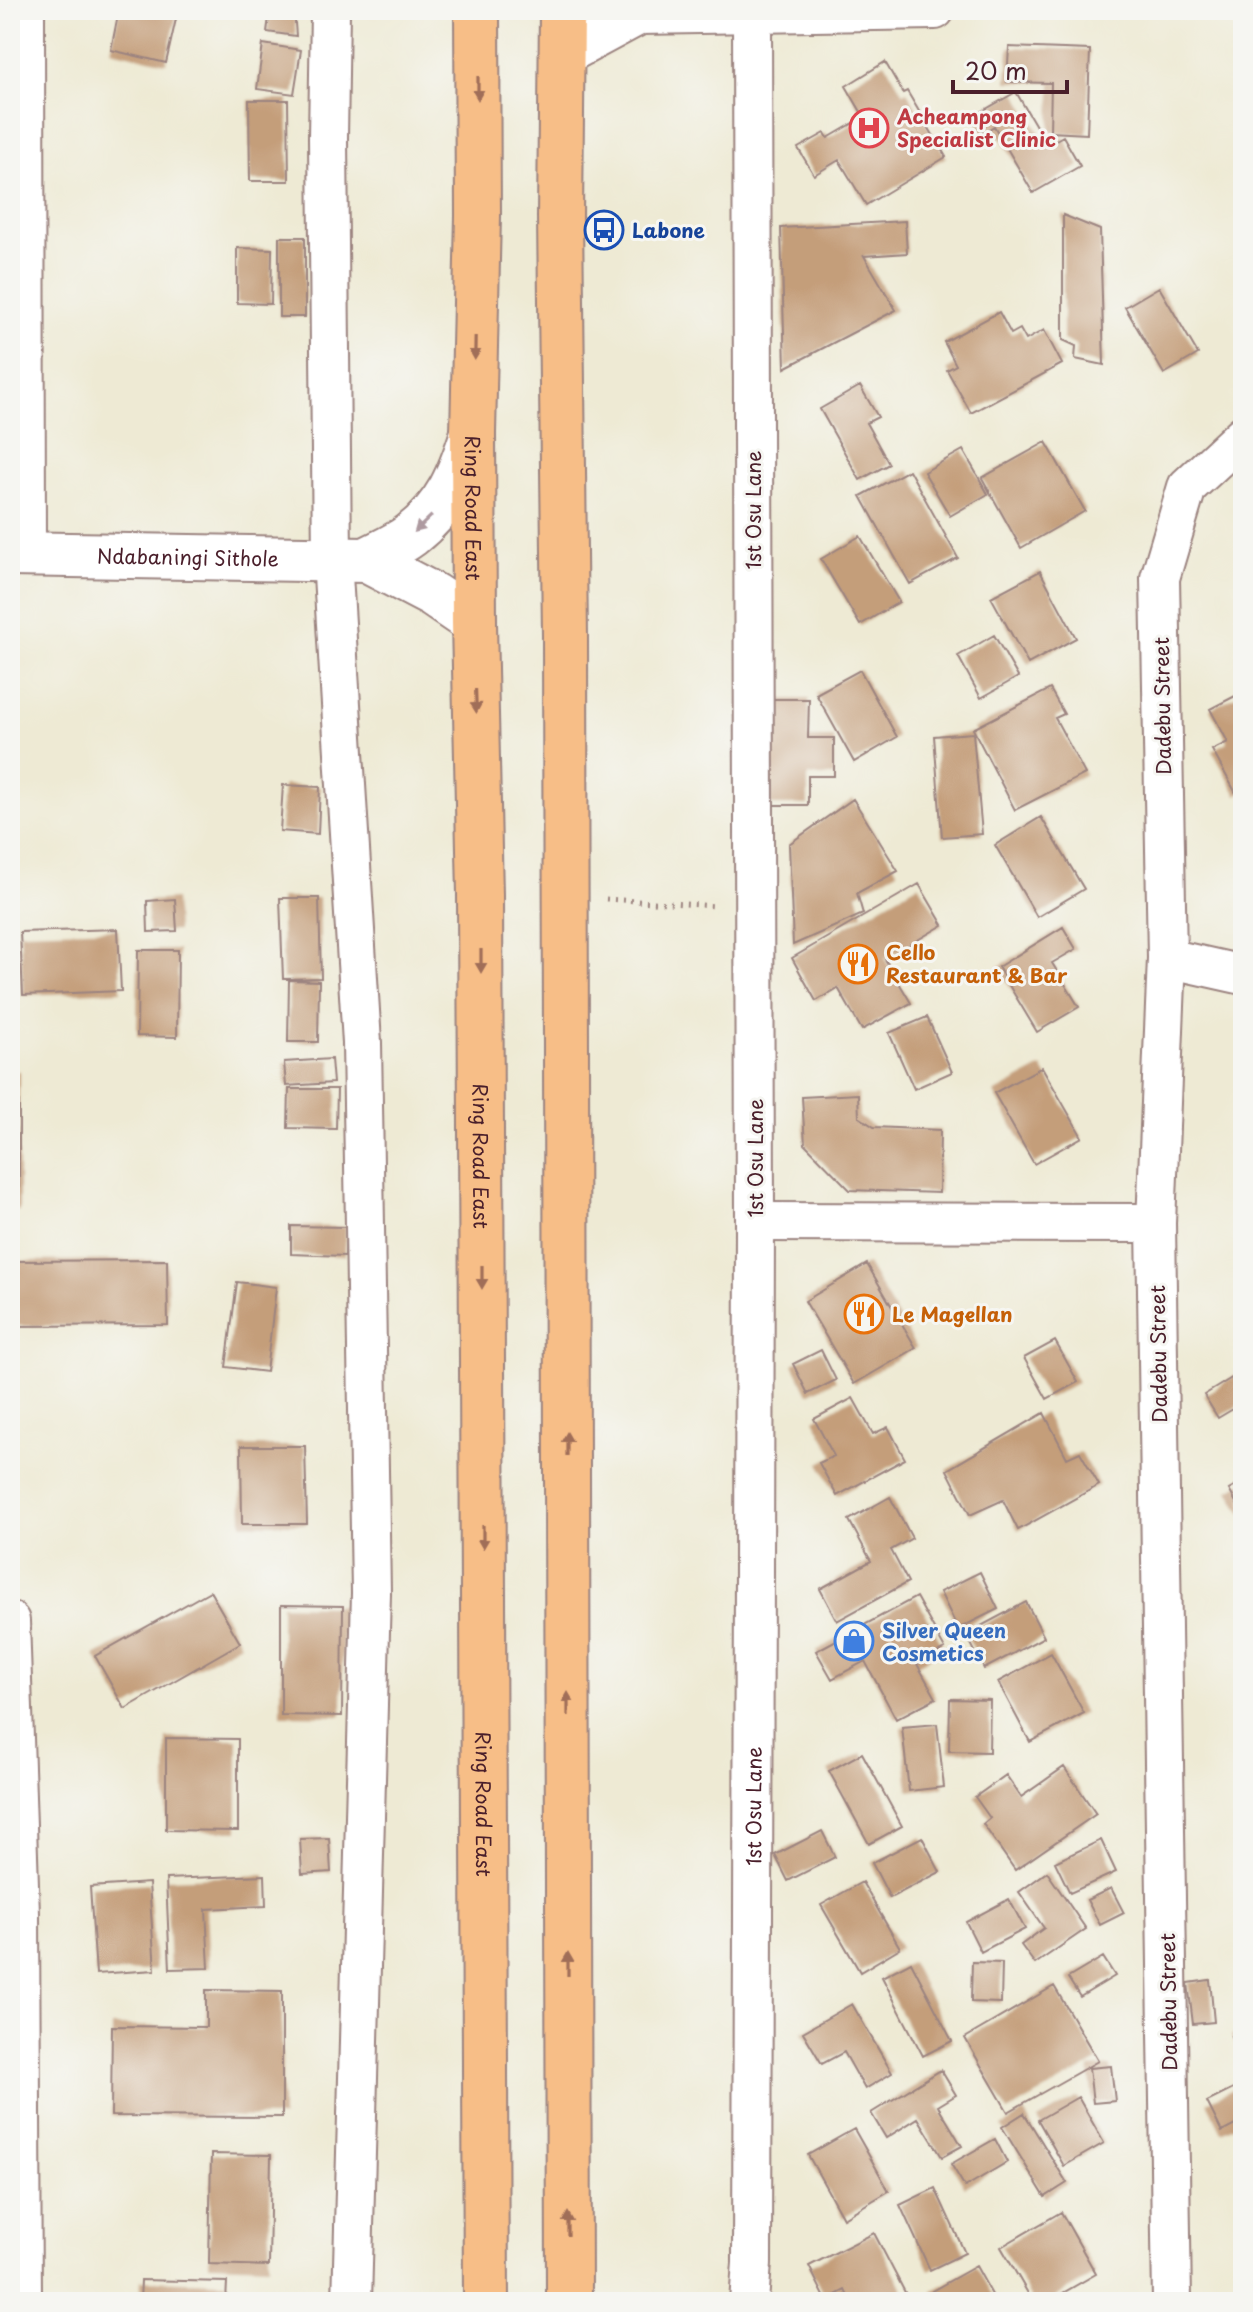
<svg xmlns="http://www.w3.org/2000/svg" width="1253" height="2312" font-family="'Playpen Sans',sans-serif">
  <rect width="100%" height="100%" fill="#f6f6f2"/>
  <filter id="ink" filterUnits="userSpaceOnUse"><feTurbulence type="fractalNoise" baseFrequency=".0125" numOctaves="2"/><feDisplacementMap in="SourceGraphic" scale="16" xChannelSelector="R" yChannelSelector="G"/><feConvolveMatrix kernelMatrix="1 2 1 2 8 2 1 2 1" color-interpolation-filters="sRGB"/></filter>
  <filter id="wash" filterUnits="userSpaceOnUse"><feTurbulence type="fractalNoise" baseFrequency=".006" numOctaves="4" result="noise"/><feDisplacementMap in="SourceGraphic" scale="32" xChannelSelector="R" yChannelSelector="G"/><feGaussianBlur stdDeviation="1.8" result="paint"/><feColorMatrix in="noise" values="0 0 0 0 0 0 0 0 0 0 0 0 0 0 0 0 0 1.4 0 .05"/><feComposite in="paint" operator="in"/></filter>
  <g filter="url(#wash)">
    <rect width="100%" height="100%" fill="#eeead4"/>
    <g id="blocks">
      <path fill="#c49e7a" d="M 119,10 L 178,10 L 166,63 L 111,50 Z
        M 270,10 L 294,10 L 296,36 L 267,32 Z
        M 263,44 L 301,50 L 294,94 L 257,89 Z
        M 1009,47 L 1090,50 L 1087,134 L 1050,132 L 1051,83 L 1007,82 Z
        M 885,62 L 903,93 L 907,91 L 946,157 L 866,205 L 839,160 L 814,175 L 798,148 L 825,133 L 828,138 L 864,117 L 846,86 Z
        M 1016,92 L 1047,145 L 1063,136 L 1080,166 L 1033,193 L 994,126 L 983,133 L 974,116 Z
        M 249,100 L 288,100 L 289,181 L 250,181 Z
        M 1063,215 L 1100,230 L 1104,365 L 1075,359 L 1076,346 L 1063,340 Z
        M 905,221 L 907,253 L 864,256 L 896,310 L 785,368 L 781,228 Z
        M 279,237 L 305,237 L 305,317 L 279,317 Z
        M 237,248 L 272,249 L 271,304 L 237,303 Z
        M 1159,287 L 1198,354 L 1164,374 L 1125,307 Z
        M 999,312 L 1011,334 L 1020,329 L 1026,340 L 1044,330 L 1062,364 L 971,413 L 947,370 L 956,365 L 944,342 Z
        M 860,386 L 878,417 L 866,423 L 889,464 L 860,480 L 820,409 Z
        M 1046,442 L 1085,511 L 1021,548 L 982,478 Z
        M 963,450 L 988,494 L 950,516 L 924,472 Z
        M 909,470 L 958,558 L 910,584 L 861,496 Z
        M 860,536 L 899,602 L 860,625 L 821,559 Z
        M 1040,571 L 1076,638 L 1028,664 L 991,597 Z
        M 994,635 L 1018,677 L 981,698 L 958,656 Z
        M 860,670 L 897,737 L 854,762 L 816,694 Z
        M 1050,689 L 1064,714 L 1055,718 L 1085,774 L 1015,810 L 973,729 Z
        M 1243,692 L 1243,792 L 1237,795 L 1212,750 L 1228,742 L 1210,709 Z
        M 771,699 L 809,699 L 808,738 L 834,738 L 834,776 L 808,776 L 808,805 L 770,805 Z
        M 973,733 L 982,834 L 942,837 L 934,736 Z
        M 283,785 L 320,787 L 318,834 L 280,831 Z
        M 853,799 L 898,871 L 857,893 L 863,914 L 793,945 L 789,844 Z
        M 1041,817 L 1084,889 L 1037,917 L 995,845 Z
        M 919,884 L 943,925 L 885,959 L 911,1003 L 862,1030 L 838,988 L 816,1001 L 792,958 Z
        M 280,898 L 319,898 L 321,978 L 283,979 Z
        M 175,899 L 177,931 L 148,932 L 147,901 Z
        M 1063,927 L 1076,949 L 1052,963 L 1079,1007 L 1037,1032 L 998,967 Z
        M 118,929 L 121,991 L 23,995 L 20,932 Z
        M 138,950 L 178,950 L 177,1037 L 137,1036 Z
        M 289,980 L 319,981 L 318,1042 L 288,1042 Z
        M 927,1017 L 952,1072 L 914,1089 L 889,1033 Z
        M 331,1059 L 333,1083 L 286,1086 L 284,1062 Z
        M 1042,1067 L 1082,1137 L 1034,1164 L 994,1093 Z
        M 10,1071 L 19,1071 L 19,1211 L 10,1211 Z
        M 289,1089 L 337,1089 L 336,1129 L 288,1128 Z
        M 858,1094 L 859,1117 L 874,1127 L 940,1130 L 939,1193 L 850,1190 L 805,1144 L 802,1097 Z
        M 291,1226 L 346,1227 L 345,1256 L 291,1254 Z
        M 167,1260 L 168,1325 L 10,1326 L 10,1261 Z
        M 867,1264 L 916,1348 L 854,1384 L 805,1301 Z
        M 237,1282 L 276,1287 L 266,1372 L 226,1367 Z
        M 1055,1341 L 1078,1382 L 1047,1399 L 1024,1358 Z
        M 821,1350 L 836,1380 L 808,1394 L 793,1364 Z
        M 1243,1371 L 1243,1403 L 1218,1418 L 1204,1395 Z
        M 853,1398 L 873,1434 L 888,1427 L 905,1459 L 837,1496 L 819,1463 L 834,1456 L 814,1419 Z
        M 1044,1413 L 1067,1458 L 1080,1452 L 1099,1485 L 1018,1530 L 1003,1500 L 970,1515 L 947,1470 Z
        M 241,1446 L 305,1446 L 307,1524 L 242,1524 Z
        M 1243,1482 L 1243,1515 L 1229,1490 Z
        M 890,1497 L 912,1538 L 891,1550 L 908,1582 L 837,1621 L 820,1589 L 871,1561 L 849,1520 Z
        M 980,1572 L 998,1609 L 958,1629 L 940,1592 Z
        M 210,1591 L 240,1643 L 125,1709 L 95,1656 Z
        M 916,1597 L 945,1649 L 917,1664 L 936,1698 L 896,1719 L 865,1661 L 832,1679 L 816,1651 Z
        M 1026,1602 L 1044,1637 L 984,1669 L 966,1634 Z
        M 281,1605 L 343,1606 L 342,1716 L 281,1715 Z
        M 1051,1653 L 1084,1713 L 1030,1742 L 998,1682 Z
        M 950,1699 L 990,1700 L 989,1752 L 949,1751 Z
        M 937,1724 L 944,1787 L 909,1791 L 902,1727 Z
        M 166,1738 L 238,1739 L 238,1831 L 166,1830 Z
        M 862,1753 L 902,1826 L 869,1844 L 829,1771 Z
        M 1064,1767 L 1096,1814 L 1015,1870 L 983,1824 L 990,1818 L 975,1797 L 1006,1775 L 1021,1797 Z
        M 822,1831 L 835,1857 L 788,1881 L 775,1855 Z
        M 922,1837 L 940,1872 L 890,1898 L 872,1863 Z
        M 329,1838 L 331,1872 L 302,1874 L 300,1839 Z
        M 1101,1840 L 1116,1872 L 1070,1893 L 1055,1862 Z
        M 1047,1872 L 1086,1929 L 1035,1964 L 1021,1945 L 1044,1928 L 1019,1892 Z
        M 265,1875 L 266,1906 L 206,1909 L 209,1968 L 170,1969 L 166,1879 Z
        M 862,1882 L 900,1948 L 860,1972 L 821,1905 Z
        M 149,1883 L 155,1970 L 96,1974 L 90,1887 Z
        M 1111,1888 L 1124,1913 L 1100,1925 L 1087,1900 Z
        M 1009,1899 L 1025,1929 L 981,1952 L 966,1922 Z
        M 1103,1957 L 1115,1976 L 1080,1997 L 1068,1978 Z
        M 911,1962 L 952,2041 L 923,2056 L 882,1977 Z
        M 972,1962 L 1002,1963 L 1001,2003 L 971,2002 Z
        M 1210,1980 L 1214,2022 L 1193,2024 L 1188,1983 Z
        M 1054,1986 L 1098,2061 L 1008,2112 L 965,2038 Z
        M 206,1990 L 282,1991 L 282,2117 L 111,2116 L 112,2026 L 206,2027 Z
        M 852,2004 L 892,2073 L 865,2089 L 844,2052 L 822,2064 L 803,2032 Z
        M 1243,2030 L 1243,2057 L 1231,2036 Z
        M 1111,2066 L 1115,2101 L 1093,2103 L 1089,2068 Z
        M 941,2070 L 956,2095 L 938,2106 L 962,2146 L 942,2157 L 918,2118 L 886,2138 L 871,2113 Z
        M 1243,2084 L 1243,2121 L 1222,2132 L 1207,2102 Z
        M 1078,2097 L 1104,2143 L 1064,2166 L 1038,2120 Z
        M 1024,2113 L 1067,2183 L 1045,2197 L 1002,2127 Z
        M 854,2129 L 889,2191 L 843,2218 L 808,2155 Z
        M 995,2139 L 1007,2162 L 965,2187 L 951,2164 Z
        M 211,2154 L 271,2155 L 269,2266 L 209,2264 Z
        M 935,2188 L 965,2253 L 930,2270 L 900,2205 Z
        M 1061,2212 L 1096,2274 L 1047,2302 L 1033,2302 L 1001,2247 Z
        M 874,2233 L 910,2302 L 851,2302 L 845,2290 L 826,2300 L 809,2266 Z
        M 976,2266 L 996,2302 L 939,2302 L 932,2291 Z
        M 141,2280 L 227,2282 L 226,2302 L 140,2302 Z"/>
    </g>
  </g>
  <g filter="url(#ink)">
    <use href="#blocks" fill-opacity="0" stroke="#9c8480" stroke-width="2"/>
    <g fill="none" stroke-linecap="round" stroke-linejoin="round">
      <defs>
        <g id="minor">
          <path d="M 25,10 L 26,554"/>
          <path d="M 330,10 L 328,138 L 332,559 L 362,1043 L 371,1593 L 352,2302"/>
          <path d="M 562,57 L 640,15 L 935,10"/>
          <path d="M 1167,958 L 1243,975"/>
          <path d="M 755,1222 L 1156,1223"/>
          <path d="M 10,1621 L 20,1914 L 22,2302"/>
          <path id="s1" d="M 749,2302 L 752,2263 L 755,1222 L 752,14"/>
          <path d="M 1172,2302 L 1156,1223 L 1167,958 L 1160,578 L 1187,487 L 1243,435"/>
        </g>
        <g id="tertiary">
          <path id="s2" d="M 10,554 L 366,560 L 433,595 L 474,623"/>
          <path d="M 366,560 C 381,552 398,545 411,535 C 447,507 460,474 473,433"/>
        </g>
        <g id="primary">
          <path id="s3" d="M 477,10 L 478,216 L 473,433 L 474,623 L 480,895 L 486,2302"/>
          <path d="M 562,10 L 560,217 L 565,636 L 569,2302"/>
        </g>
      </defs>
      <use href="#minor" stroke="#9c8480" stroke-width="42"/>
      <use href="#tertiary" stroke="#9c8480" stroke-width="48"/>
      <use href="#primary" stroke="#9c8480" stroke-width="48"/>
      <path stroke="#9c8480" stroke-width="5" stroke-dasharray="2 6" stroke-linecap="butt" d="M 606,899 L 716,906"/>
      <use href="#minor" stroke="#fff" stroke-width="38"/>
      <use href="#tertiary" stroke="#fff" stroke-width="44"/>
      <use href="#primary" stroke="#f7be87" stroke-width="44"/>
    </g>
    <defs><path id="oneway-solid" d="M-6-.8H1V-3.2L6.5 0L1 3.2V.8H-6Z" transform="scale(2)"/></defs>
    <g fill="#a06e59">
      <use href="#oneway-solid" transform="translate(478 88) rotate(90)"/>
      <use href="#oneway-solid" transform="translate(475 348) rotate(91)"/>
      <use href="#oneway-solid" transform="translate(476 701) rotate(88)"/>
      <use href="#oneway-solid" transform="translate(481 961) rotate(90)"/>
      <use href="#oneway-solid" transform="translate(482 1277) rotate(90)"/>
      <use href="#oneway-solid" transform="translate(567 1444) rotate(-90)"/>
      <use href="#oneway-solid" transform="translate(483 1537) rotate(90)"/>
      <use href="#oneway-solid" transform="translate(568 1704) rotate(-90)"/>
      <use href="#oneway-solid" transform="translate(568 1964) rotate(-90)"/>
      <use href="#oneway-solid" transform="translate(568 2224) rotate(-90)"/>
    </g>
    <use fill="#ae9aa0" href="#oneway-solid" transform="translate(423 524) rotate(136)"/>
  </g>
  <defs>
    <symbol id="hospital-ring" viewBox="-11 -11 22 22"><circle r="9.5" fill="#f6f6f2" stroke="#e0444e" stroke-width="1.5"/><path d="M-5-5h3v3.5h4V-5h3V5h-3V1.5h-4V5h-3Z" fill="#e0444e"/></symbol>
    <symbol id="bus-ring" viewBox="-11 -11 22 22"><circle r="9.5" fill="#f6f6f2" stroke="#1a4fb4" stroke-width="1.5"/><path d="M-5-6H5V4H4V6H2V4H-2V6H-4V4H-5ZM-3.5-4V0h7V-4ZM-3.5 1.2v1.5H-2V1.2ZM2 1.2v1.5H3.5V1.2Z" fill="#1a4fb4"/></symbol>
    <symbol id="restaurant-ring" viewBox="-11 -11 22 22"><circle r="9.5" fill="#f6f6f2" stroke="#e8710a" stroke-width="1.5"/><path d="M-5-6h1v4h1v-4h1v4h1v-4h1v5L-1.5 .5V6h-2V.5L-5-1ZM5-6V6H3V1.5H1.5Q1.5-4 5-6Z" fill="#e8710a"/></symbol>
    <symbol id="shop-ring" viewBox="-11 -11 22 22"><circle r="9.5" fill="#f6f6f2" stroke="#3f7fe0" stroke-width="1.5"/><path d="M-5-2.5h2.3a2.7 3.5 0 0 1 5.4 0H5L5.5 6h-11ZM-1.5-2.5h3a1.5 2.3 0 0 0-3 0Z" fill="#3f7fe0"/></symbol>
  </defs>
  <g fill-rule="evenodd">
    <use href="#hospital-ring" x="847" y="106" width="44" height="44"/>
    <use href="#bus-ring" x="582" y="208" width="44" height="44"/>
    <use href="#restaurant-ring" x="836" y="942" width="44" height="44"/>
    <use href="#restaurant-ring" x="842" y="1292" width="44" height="44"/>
    <use href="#shop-ring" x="832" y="1619" width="44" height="44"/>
  </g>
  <g text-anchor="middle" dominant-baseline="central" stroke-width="6" stroke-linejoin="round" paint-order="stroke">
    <g font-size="20" font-weight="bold" fill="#be3a42" stroke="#f6f6f2" text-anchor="start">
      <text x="897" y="116">Acheampong<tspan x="897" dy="23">Specialist Clinic</tspan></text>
    </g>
    <g font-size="20" font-weight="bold" fill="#164399" stroke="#f6f6f2" text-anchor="start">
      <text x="632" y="230">Labone</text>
    </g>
    <g font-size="20" fill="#4a1f2b" stroke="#f6f6f2">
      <text stroke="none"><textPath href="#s3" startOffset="498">Ring Road East</textPath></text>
      <text transform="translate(753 510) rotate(-90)">1st Osu Lane</text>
      <text stroke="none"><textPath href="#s2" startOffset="178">Ndabaningi Sithole</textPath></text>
      <text transform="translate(1162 706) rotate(-91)">Dadebu Street</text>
      <text stroke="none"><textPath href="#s3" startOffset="1146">Ring Road East</textPath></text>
      <text transform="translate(755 1158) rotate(-90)">1st Osu Lane</text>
      <text transform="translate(1158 1354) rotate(-91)">Dadebu Street</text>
      <text stroke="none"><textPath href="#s3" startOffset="1794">Ring Road East</textPath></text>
      <text stroke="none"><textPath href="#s1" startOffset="496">1st Osu Lane</textPath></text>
      <text transform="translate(1168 2002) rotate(-91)">Dadebu Street</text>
    </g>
    <g font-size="20" font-weight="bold" fill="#c56008" stroke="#f6f6f2" text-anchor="start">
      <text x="886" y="952">Cello<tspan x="886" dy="23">Restaurant &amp; Bar</tspan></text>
      <text x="892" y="1314">Le Magellan</text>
    </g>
    <g font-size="20" font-weight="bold" fill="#366cbe" stroke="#f6f6f2" text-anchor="start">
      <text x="882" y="1630">Silver Queen<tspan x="882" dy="23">Cosmetics</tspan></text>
    </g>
  </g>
  <rect width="1253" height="2312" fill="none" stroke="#f6f6f2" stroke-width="40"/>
  <path d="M953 80v12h114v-12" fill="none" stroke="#4a1f2b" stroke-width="4"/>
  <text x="965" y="80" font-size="24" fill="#4a1f2b" stroke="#f6f6f2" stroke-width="6" paint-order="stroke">20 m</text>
</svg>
